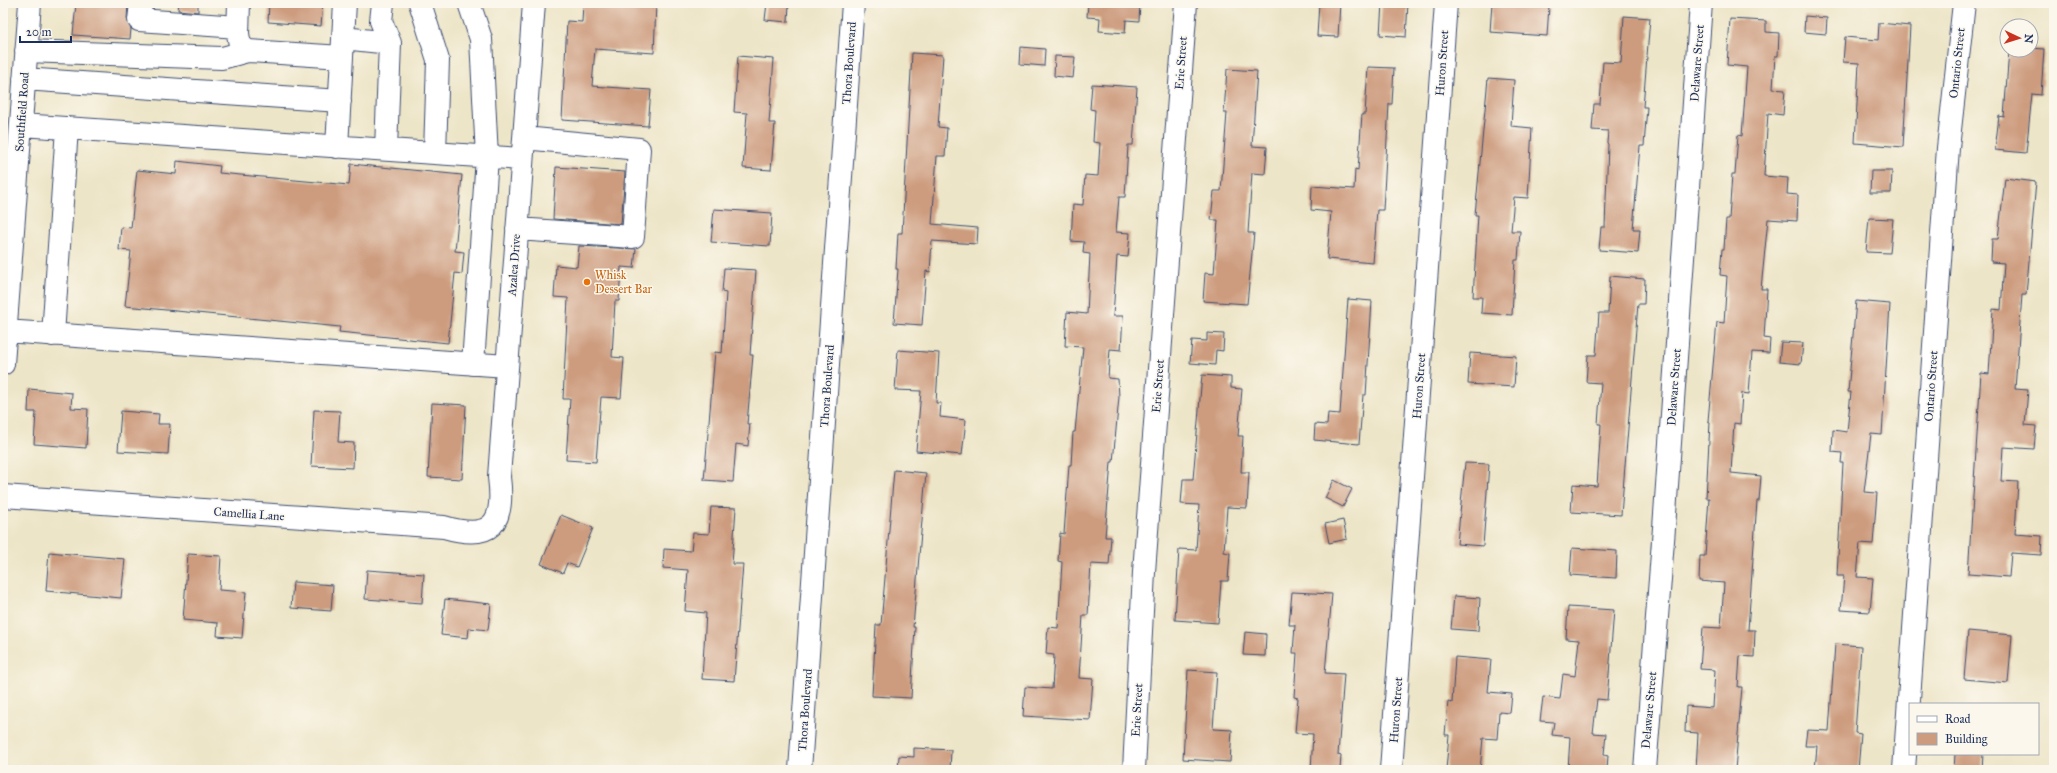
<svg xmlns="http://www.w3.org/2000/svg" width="2057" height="773" font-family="'IM FELL Great Primer',serif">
  <rect width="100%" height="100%" fill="#fbf7ec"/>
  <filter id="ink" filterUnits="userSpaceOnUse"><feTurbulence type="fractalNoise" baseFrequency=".025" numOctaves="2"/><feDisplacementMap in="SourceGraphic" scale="8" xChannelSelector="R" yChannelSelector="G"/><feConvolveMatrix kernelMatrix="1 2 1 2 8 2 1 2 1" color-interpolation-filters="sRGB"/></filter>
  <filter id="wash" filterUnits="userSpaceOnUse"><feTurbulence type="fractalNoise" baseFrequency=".012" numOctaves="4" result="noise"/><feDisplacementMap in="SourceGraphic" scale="16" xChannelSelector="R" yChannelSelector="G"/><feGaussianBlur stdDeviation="0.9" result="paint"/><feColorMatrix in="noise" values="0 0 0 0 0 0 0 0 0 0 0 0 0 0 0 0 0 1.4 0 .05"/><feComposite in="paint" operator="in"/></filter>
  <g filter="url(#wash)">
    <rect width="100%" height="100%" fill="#ede5c7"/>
    <g id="blocks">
      <path fill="#cd9c7f" d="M 76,3 L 128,3 L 127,19 L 131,29 L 130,39 L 73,35 Z
        M 179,3 L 198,3 L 198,12 L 178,10 Z
        M 269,3 L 323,3 L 321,26 L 268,22 Z
        M 583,3 L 656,3 L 654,53 L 595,49 L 592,86 L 651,90 L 648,126 L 562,120 L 567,21 L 582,22 Z
        M 767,3 L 789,3 L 788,22 L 765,20 Z
        M 1088,3 L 1140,3 L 1139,21 L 1126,20 L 1125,33 L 1099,31 L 1100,18 L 1087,17 Z
        M 1319,3 L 1340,3 L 1338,37 L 1317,36 Z
        M 1382,3 L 1408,3 L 1406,37 L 1380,35 Z
        M 1492,3 L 1549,6 L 1547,36 L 1490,32 Z
        M 1624,16 L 1650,18 L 1643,107 L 1647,107 L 1644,146 L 1640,146 L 1633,229 L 1640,229 L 1638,253 L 1599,250 L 1601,227 L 1605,227 L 1608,144 L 1607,143 L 1608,131 L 1592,130 L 1594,104 L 1600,104 L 1603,62 L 1621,63 Z
        M 1805,16 L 1827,18 L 1826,34 L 1804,32 Z
        M 1730,19 L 1766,21 L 1766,32 L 1779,33 L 1778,56 L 1775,56 L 1773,89 L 1785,90 L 1783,115 L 1768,113 L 1764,176 L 1788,178 L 1787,194 L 1798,195 L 1797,221 L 1768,219 L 1761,289 L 1767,289 L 1764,338 L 1770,339 L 1769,353 L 1752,352 L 1749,394 L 1742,393 L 1740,424 L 1734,423 L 1731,473 L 1761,476 L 1759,501 L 1757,501 L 1748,630 L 1755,630 L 1754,657 L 1740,656 L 1738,687 L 1742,687 L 1735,770 L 1696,770 L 1698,733 L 1685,732 L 1686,706 L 1713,708 L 1715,670 L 1700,669 L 1703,627 L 1721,628 L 1724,583 L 1699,581 L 1700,556 L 1705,556 L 1709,498 L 1706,498 L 1710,422 L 1708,421 L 1717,322 L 1724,323 L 1727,276 L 1720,275 L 1722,249 L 1724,249 L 1726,219 L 1729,219 L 1732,174 L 1735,174 L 1738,135 L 1742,136 L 1747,67 L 1727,65 Z
        M 1879,23 L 1910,26 L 1903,147 L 1855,143 L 1859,63 L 1843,62 L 1845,37 L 1878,40 Z
        M 1021,47 L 1045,49 L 1044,66 L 1020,64 Z
        M 2031,48 L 2044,49 L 2041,95 L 2032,94 L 2026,153 L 1995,150 L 1999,116 L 2004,117 L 2009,50 L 2031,50 Z
        M 912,53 L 943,55 L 938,127 L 947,128 L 945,156 L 937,156 L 932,224 L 978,228 L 977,244 L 932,241 L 930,272 L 926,271 L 922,325 L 894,323 L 898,269 L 896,269 L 898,233 L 902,233 Z
        M 738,56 L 774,59 L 769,123 L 775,123 L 771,170 L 743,168 L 747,113 L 734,112 Z
        M 1055,56 L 1075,57 L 1073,78 L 1054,76 Z
        M 1368,67 L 1394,68 L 1392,104 L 1389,104 L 1383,210 L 1377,210 L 1373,263 L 1327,259 L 1331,212 L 1311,210 L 1312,186 L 1354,189 L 1355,169 L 1358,170 L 1362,114 L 1365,114 Z
        M 1227,69 L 1257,71 L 1252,146 L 1267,147 L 1265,174 L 1252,173 L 1248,233 L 1254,233 L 1247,304 L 1203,301 L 1205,273 L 1214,274 L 1218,220 L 1211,220 L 1214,191 L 1221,191 L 1227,113 L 1224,113 Z
        M 1488,78 L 1514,80 L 1511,126 L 1532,128 L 1528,198 L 1514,197 L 1511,231 L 1520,231 L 1518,260 L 1515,260 L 1512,315 L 1481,313 L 1482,297 L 1473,297 L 1478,215 L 1475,215 Z
        M 1092,84 L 1137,87 L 1133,145 L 1128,145 L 1125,197 L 1119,197 L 1116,232 L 1130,233 L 1128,257 L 1117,256 L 1113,316 L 1123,316 L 1121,350 L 1110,349 L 1108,378 L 1118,379 L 1119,397 L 1113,462 L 1111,462 L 1105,537 L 1111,537 L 1109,565 L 1091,564 L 1088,615 L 1083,615 L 1079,678 L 1093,679 L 1090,720 L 1023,716 L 1025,687 L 1052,689 L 1054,655 L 1046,654 L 1048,627 L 1058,628 L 1062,562 L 1058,561 L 1060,533 L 1064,534 L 1069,465 L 1071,465 L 1073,432 L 1075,432 L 1083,347 L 1065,346 L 1067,312 L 1087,314 L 1090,254 L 1083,253 L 1084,242 L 1071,241 L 1073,204 L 1083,205 L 1085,175 L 1098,176 L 1100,143 L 1093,142 L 1095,110 L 1090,109 Z
        M 177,161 L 220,166 L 219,173 L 349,185 L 351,164 L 462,175 L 455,251 L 464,252 L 462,274 L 455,273 L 448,343 L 339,332 L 340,327 L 125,306 L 131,251 L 119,250 L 121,227 L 131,228 L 137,170 L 176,174 Z
        M 556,167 L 625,172 L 621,224 L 553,219 Z
        M 1871,171 L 1892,171 L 1891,193 L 1870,193 Z
        M 2005,178 L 2036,182 L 2026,295 L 2022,295 L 2015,389 L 2028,390 L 2025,425 L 2036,426 L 2034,449 L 2003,447 L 2001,481 L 2018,482 L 2015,534 L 2042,536 L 2041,555 L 2011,553 L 2009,577 L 1968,574 L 1981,373 L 1989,374 L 1993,309 L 2001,310 L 2004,263 L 1991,262 L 1992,239 L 1998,239 Z
        M 714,209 L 772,213 L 770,246 L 711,242 Z
        M 1869,218 L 1893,219 L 1890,253 L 1866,252 Z
        M 579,246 L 636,249 L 634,268 L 621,267 L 619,301 L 615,301 L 612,357 L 624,358 L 621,398 L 601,397 L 596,462 L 566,460 L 570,399 L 563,399 L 568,298 L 554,297 L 556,265 L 577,267 Z
        M 724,268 L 756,270 L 750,355 L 753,355 L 747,424 L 750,424 L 748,446 L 736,444 L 733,482 L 704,480 L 715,352 L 722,353 L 726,293 L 722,292 Z
        M 1610,276 L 1645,279 L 1644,304 L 1638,304 L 1621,515 L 1571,512 L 1573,484 L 1597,486 L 1601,424 L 1598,424 L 1601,383 L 1586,382 L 1588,355 L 1596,355 L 1599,313 L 1608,313 Z
        M 1348,299 L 1372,301 L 1366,395 L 1363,395 L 1359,444 L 1314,440 L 1315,424 L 1327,425 L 1328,413 L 1340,414 Z
        M 1856,301 L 1890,304 L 1882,435 L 1871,434 L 1864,492 L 1877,493 L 1873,544 L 1860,543 L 1857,577 L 1873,578 L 1870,612 L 1841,610 L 1844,576 L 1837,576 L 1843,463 L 1841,463 L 1842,453 L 1832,452 L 1833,430 L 1847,432 L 1851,392 L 1848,392 Z
        M 1207,333 L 1224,334 L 1223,351 L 1216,350 L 1215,365 L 1190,363 L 1192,340 L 1207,341 Z
        M 1781,342 L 1803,343 L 1801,364 L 1779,362 Z
        M 898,350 L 939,353 L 936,403 L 941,403 L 940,417 L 966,420 L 962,455 L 916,451 L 921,391 L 895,390 Z
        M 1470,353 L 1516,356 L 1514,387 L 1468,384 Z
        M 1202,375 L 1231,377 L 1231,388 L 1242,389 L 1238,436 L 1243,436 L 1241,472 L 1249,472 L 1247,508 L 1227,507 L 1224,552 L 1230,553 L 1228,581 L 1221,581 L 1218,623 L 1175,620 L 1179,549 L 1196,550 L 1199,505 L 1181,504 L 1183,479 L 1193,479 Z
        M 29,389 L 72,393 L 71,408 L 88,409 L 86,448 L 34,444 L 36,412 L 28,412 Z
        M 432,403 L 466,405 L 462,479 L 428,477 Z
        M 314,410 L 340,411 L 338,442 L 354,443 L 353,468 L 311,466 Z
        M 121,411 L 159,414 L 158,424 L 170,424 L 168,454 L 118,451 Z
        M 1465,463 L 1489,464 L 1483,546 L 1457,544 Z
        M 894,470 L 926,473 L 913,627 L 915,627 L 911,698 L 872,696 L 876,625 L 881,625 Z
        M 1334,480 L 1352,489 L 1343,507 L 1325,498 Z
        M 711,507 L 736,508 L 732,564 L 743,564 L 734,681 L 702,679 L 706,613 L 685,611 L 688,570 L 663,568 L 664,549 L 691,551 L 693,533 L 709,534 Z
        M 561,515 L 593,528 L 577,567 L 567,563 L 563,573 L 541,564 Z
        M 1343,520 L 1347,539 L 1329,543 L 1325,524 Z
        M 1572,548 L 1617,551 L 1616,578 L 1570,575 Z
        M 49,552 L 125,559 L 121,598 L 46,591 Z
        M 188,554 L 221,556 L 219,590 L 246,592 L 242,638 L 217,636 L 218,623 L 183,620 Z
        M 367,570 L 424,574 L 422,603 L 365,599 Z
        M 293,582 L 333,585 L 331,611 L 291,608 Z
        M 1292,592 L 1332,594 L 1325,673 L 1344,674 L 1338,755 L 1341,756 L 1340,770 L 1311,770 L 1313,734 L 1295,733 L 1298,698 L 1294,697 L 1297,653 L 1293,653 L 1295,625 L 1289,625 Z
        M 1454,596 L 1480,598 L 1478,631 L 1451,629 Z
        M 445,599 L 491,604 L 488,630 L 469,628 L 468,638 L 441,635 Z
        M 1568,607 L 1614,610 L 1607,700 L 1597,699 L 1593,733 L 1606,734 L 1604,754 L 1608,755 L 1607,770 L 1568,770 L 1570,737 L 1552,735 L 1554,722 L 1540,721 L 1543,697 L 1560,699 L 1563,674 L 1575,676 L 1579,640 L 1566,639 Z
        M 1968,631 L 2012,635 L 2008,683 L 1964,679 Z
        M 1245,632 L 1266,634 L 1265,656 L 1243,655 Z
        M 1835,644 L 1861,646 L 1855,733 L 1861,734 L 1858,770 L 1815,770 L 1817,746 L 1805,746 L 1807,730 L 1829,731 Z
        M 1455,657 L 1491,660 L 1488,692 L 1512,694 L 1510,713 L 1499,712 L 1497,739 L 1483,738 L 1480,770 L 1446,770 L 1449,735 L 1445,735 L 1448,702 L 1452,703 Z
        M 1188,670 L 1217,672 L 1213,729 L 1232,730 L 1230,762 L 1183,759 Z
        M 914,748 L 951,750 L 950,770 L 898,770 L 899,756 L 914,757 Z
        M 1955,754 L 1983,754 L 1982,770 L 1954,770 Z"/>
    </g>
  </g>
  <g filter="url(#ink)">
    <use href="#blocks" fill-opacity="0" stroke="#3a4a6e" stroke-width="1"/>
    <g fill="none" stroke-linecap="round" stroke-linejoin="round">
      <defs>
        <path id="minor" d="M 141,3 L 139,20 L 238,27
          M 239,3 L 238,34 L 240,45 L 248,51 L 342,57
          M 383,3 L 381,21 L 390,43 L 386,149
          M 420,3 L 438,60 L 435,153
          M 469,3 L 481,39 L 487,157 L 473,364
          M 343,38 L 390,43
          M 26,51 L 222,58 L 248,51
          M 24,79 L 340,101
          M 21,125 L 522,159
          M 337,147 L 345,3
          M 517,229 L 633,237 L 639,149 L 524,138
          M 5,331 L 507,366
          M 53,335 L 67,128
          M 3,364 L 30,3
          M 3,496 L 444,527 C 492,541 505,524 499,477 L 534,3
          M 800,770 L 853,3
          M 1134,770 L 1144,572 L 1186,3
          M 1391,770 L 1446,3
          M 1645,770 L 1664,528 L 1701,3
          M 1904,770 L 1948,148 L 1964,3"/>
      </defs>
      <use href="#minor" stroke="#3a4a6e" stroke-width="24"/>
      <use href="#minor" stroke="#fff" stroke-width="22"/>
    </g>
  </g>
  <circle fill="#e8710a" stroke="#fbf7ec" stroke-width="1.5" cx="587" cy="282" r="4"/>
  <g text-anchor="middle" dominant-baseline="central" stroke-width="3" stroke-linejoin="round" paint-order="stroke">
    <g font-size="12" fill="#1b2f5e" stroke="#fbf7ec">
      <text transform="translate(849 63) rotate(-86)">Thora Boulevard</text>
      <text transform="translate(1181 63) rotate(-86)">Erie Street</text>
      <text transform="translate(1442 63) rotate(-86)">Huron Street</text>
      <text transform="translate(1697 63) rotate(-86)">Delaware Street</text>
      <text transform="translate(1957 63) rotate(-84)">Ontario Street</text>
      <text transform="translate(22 112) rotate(-86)">Southfield Road</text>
      <text transform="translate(514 265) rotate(-86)">Azalea Drive</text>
      <text transform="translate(827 386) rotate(-86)">Thora Boulevard</text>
      <text transform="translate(1158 386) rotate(-86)">Erie Street</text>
      <text transform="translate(1419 386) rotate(-86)">Huron Street</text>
      <text transform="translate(1931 386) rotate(-86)">Ontario Street</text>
      <text transform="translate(1674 387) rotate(-86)">Delaware Street</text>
      <text transform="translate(249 514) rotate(4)">Camellia Lane</text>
      <text transform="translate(805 710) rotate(-86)">Thora Boulevard</text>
      <text transform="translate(1137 710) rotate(-87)">Erie Street</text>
      <text transform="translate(1396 710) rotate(-86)">Huron Street</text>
      <text transform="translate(1649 710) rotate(-85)">Delaware Street</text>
    </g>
    <g font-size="12" fill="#c56008" stroke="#fbf7ec" text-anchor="start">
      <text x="595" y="275">Whisk<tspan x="595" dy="14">Dessert Bar</tspan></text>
    </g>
  </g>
  <rect width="2057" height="773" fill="none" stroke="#fbf7ec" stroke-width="16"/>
  <rect x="1909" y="703" width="130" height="52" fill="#fbf7ec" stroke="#a1a7b3"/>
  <rect x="1917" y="716" width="20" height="6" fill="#ffffff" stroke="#a1a7b3"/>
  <text x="1945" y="723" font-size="12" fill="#1b2f5e">Road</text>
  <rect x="1917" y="733" width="20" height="12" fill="#cd9c7f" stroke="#a1a7b3"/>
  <text x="1945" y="743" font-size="12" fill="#1b2f5e">Building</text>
  <g transform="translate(2019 38) rotate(94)"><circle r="19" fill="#fbf7ec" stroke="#a1a7b3"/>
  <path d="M0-3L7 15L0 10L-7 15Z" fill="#c8321e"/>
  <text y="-6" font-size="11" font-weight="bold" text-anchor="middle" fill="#1b2f5e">N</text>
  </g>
  <path d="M20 36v6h51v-6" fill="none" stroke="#1b2f5e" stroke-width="2"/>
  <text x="26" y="36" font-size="12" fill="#1b2f5e" stroke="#fbf7ec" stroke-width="3" paint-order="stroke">20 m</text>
</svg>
